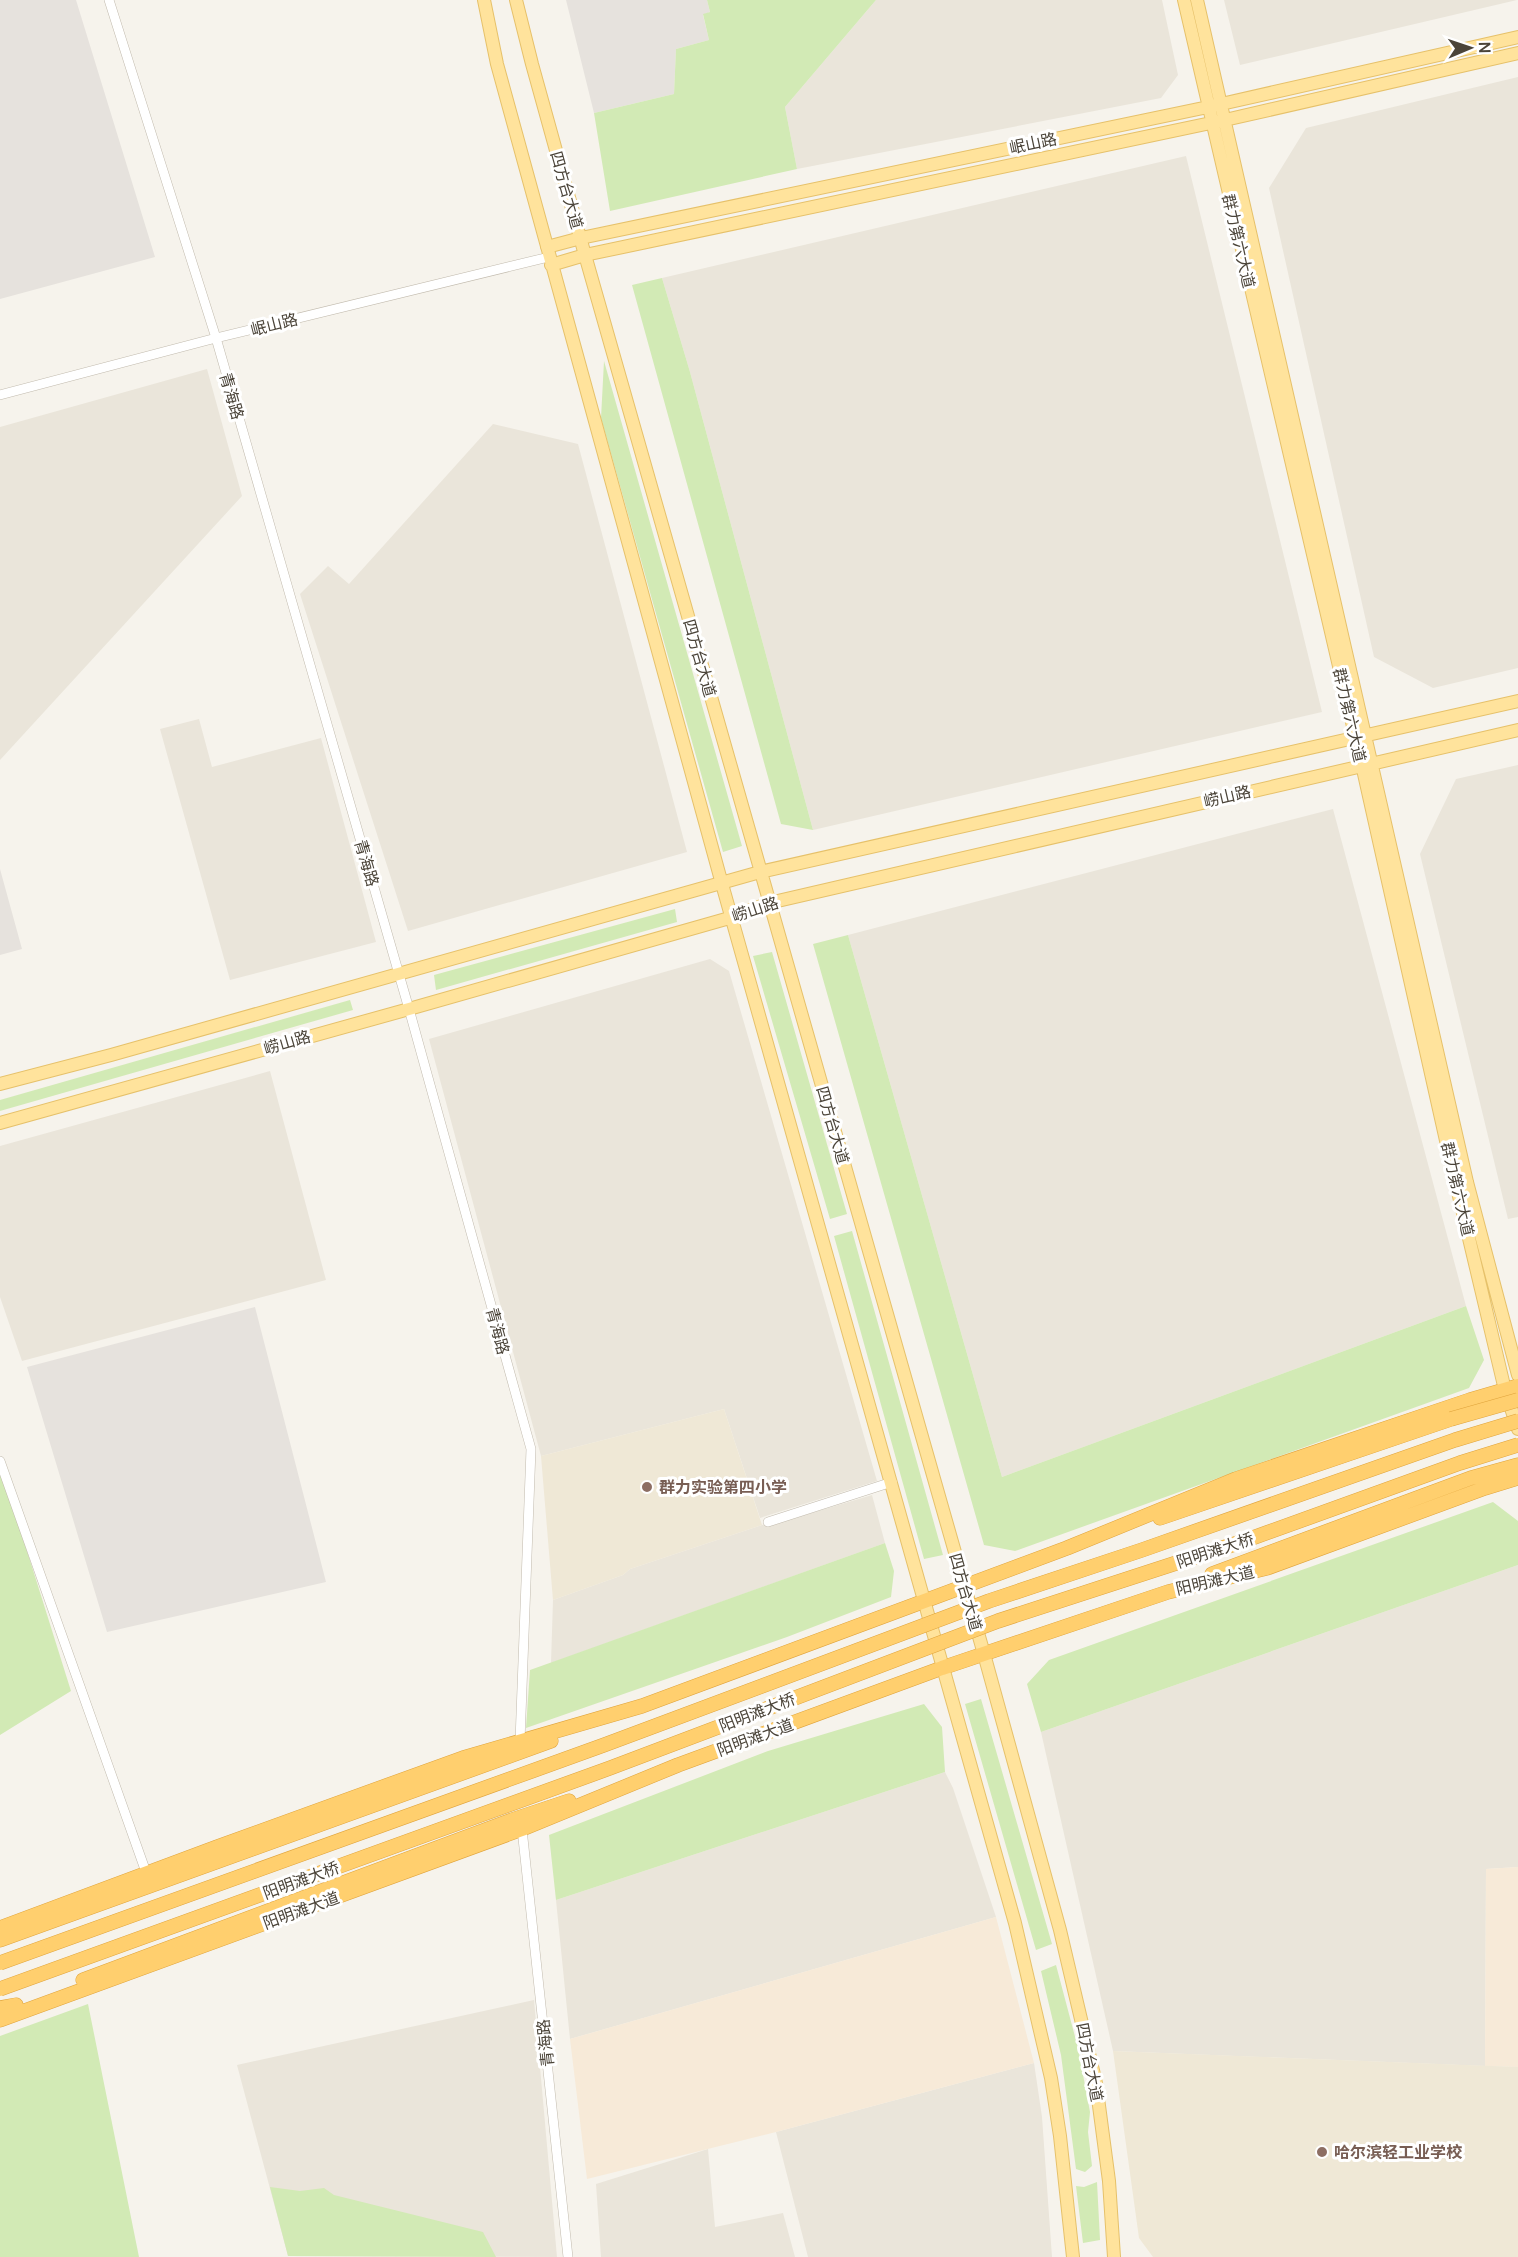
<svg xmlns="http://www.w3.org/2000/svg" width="1518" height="2257" font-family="Manrope,'Noto Sans SC',sans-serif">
  <rect width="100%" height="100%" fill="#f6f3ec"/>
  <path fill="#eae5da" d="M 876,0 L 1162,0 L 1178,75 L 1161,98 L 797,169 L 785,107 Z
    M 1224,0 L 1517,0 L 1240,65 Z
    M 1518,77 L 1518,668 L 1433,688 L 1374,657 L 1269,188 L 1306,128 Z
    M 1186,156 L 1322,712 L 813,830 L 690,372 L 662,278 Z
    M 207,369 L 242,496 L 0,760 L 0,427 Z
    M 493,424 L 578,444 L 687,852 L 408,931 L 300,594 L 328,566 L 349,584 Z
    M 199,719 L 212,767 L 321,738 L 376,942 L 230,980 L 160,729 Z
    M 1518,765 L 1518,1217 L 1508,1219 L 1420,854 L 1456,779 Z
    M 1333,809 L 1466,1306 L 1002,1477 L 848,935 Z
    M 710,959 L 729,971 L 877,1481 L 760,1518 L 724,1409 L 541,1456 L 429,1039 Z
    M 270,1071 L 326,1280 L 22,1361 L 0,1297 L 0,1146 Z
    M 872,1495 L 885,1543 L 551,1663 L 553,1600 L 623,1575 L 630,1569 L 762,1525 L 798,1517 Z
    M 1518,1565 L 1518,1867 L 1486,1869 L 1485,2066 L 1113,2051 L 1041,1732 Z
    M 945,1772 L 953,1788 L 996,1917 L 570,2039 L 556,1900 Z
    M 534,2000 L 557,2257 L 288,2256 L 237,2065 Z
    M 1034,2063 L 1042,2117 L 1052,2257 L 808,2257 L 776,2132 Z
    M 708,2149 L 715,2227 L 783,2213 L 795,2257 L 601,2257 L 596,2184 Z"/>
  <path fill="#f7ead8" d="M 1518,1867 L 1518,2067 L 1485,2066 L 1486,1869 Z
    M 996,1917 L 1034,2063 L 776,2132 L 587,2179 L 570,2039 Z"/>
  <path fill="#e6e2dd" d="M 0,0 L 76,0 L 155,257 L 0,299 Z
    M 566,0 L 707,0 L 710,12 L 703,15 L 709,40 L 676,49 L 674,94 L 594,113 Z
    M 0,869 L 22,949 L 0,955 Z
    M 255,1307 L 326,1582 L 107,1632 L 27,1367 Z"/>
  <path fill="#efe8d6" d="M 724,1409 L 762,1525 L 630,1569 L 623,1575 L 553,1600 L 541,1456 Z
    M 1113,2051 L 1518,2067 L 1518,2257 L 1153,2257 L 1139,2238 Z"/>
  <path fill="#d2eab5" d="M 707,0 L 876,0 L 785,107 L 797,169 L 610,211 L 594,113 L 674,94 L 676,49 L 709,40 L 703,14 L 710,12 Z
    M 662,278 L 690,372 L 813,830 L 781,824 L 632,285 Z
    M 604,361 L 742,846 L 723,852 L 601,418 Z
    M 675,909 L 677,922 L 436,990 L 434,975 Z
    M 848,935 L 1002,1477 L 1466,1306 L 1484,1360 L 1469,1388 L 1015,1551 L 984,1545 L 813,944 Z
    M 772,952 L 847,1214 L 830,1219 L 753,956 Z
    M 350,1000 L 353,1010 L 0,1111 L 0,1100 Z
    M 852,1231 L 943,1555 L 924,1559 L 834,1236 Z
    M 0,1465 L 71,1691 L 0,1735 Z
    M 1493,1502 L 1518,1521 L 1518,1565 L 1041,1732 L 1027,1684 L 1049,1660 Z
    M 885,1543 L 894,1571 L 891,1597 L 787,1637 L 526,1728 L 530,1670 Z
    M 981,1699 L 1052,1944 L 1036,1950 L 965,1704 Z
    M 924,1704 L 942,1727 L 945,1772 L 556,1900 L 549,1835 L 768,1751 Z
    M 1056,1965 L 1078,2048 L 1090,2112 L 1088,2132 L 1092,2166 L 1085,2172 L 1076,2169 L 1061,2055 L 1041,1971 Z
    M 88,2004 L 139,2257 L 0,2257 L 0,2036 Z
    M 1097,2182 L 1100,2240 L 1083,2243 L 1076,2186 L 1084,2187 Z
    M 270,2187 L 300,2191 L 324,2188 L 334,2195 L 483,2232 L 496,2257 L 288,2256 Z"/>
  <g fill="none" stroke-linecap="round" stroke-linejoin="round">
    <defs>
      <path id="minor" d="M 109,0 L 216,338 L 409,1009 L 531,1449 L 520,1741
        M 0,395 L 216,338 L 549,257
        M 0,1461 L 147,1875
        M 768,1522 L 892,1482
        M 522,1829 L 568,2257"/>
      <path id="major" d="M 484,0 L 497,64 L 722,884 L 1015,1923 L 1051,2078 L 1060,2136 L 1073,2257
        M 516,0 L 532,64 L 585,255 L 984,1654 L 1060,1930 L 1096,2083 L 1109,2181 L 1114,2257
        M 1184,0 L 1362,765 L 1449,1154 L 1505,1390 L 1518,1429
        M 1197,0 L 1467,1182 L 1518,1375
        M 547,247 L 581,238 L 1208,107 L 1518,37
        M 551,265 L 585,255 L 1225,120 L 1518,53
        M 0,1084 L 111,1055 L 760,872 L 1518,701
        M 0,1123 L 409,1009 L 733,917 L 769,903 L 1518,730"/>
      <path id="highway" d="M 1160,1518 L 1451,1419
        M 1212,1574 L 1471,1478 L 1518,1465
        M 0,1928 L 217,1847 L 463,1758 L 642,1706 L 1067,1548 L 1236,1479 L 1470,1400 L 1518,1386
        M 0,1940 L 551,1741
        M 83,1980 L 512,1820 L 569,1801
        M 0,2008 L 16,2005
        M 0,2020 L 522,1829 L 678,1765 L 942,1668 L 1168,1592 L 1267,1568 L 1485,1488 L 1518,1478"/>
    </defs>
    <use href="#minor" stroke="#c2bbae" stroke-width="10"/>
    <use href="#major" stroke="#e6c16a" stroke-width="14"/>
    <use href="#highway" stroke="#e0a43c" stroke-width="15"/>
    <use href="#minor" stroke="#fff" stroke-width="9"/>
    <use href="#major" stroke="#ffe39c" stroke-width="12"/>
    <use href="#highway" stroke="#ffcf6e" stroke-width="14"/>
    <defs>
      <path id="highway-bridge" d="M 1451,1419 L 1518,1400
        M 0,1963 L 604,1745 L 989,1601 L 1142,1550 L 1455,1440 L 1518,1421
        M 0,1989 L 610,1768 L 998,1621 L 1244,1541 L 1460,1463 L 1518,1445"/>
    </defs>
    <use href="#highway-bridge" stroke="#e0a43c" stroke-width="15" stroke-linecap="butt"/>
    <use href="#highway-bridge" stroke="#ffcf6e" stroke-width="14"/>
  </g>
  <g fill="#8d6e63" stroke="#fff" stroke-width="2">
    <circle cx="647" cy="1487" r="6"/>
    <circle cx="1322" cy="2152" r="6"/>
  </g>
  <g text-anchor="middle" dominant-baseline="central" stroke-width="6" stroke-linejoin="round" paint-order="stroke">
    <g font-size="16" fill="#4b4439" stroke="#fff">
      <text transform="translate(1033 143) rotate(-12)">岷山路</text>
      <text transform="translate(567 190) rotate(74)">四方台大道</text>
      <text transform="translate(1239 241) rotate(77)">群力第六大道</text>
      <text transform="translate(274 324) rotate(-14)">岷山路</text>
      <text transform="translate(232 396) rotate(74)">青海路</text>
      <text transform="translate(700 658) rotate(74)">四方台大道</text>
      <text transform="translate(1350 715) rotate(77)">群力第六大道</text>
      <text transform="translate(1227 796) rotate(-13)">崂山路</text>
      <text transform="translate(367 863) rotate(74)">青海路</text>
      <text transform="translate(755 909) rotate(-18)">崂山路</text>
      <text transform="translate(287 1042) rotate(-16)">崂山路</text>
      <text transform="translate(833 1125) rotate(74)">四方台大道</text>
      <text transform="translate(1458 1189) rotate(77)">群力第六大道</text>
      <text transform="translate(498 1331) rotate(75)">青海路</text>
      <text transform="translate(1215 1550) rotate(-18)">阳明滩大桥</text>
      <text transform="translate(1215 1580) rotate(-13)">阳明滩大道</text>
      <text transform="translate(966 1592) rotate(74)">四方台大道</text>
      <text transform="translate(757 1712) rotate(-21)">阳明滩大桥</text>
      <text transform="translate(755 1737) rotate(-20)">阳明滩大道</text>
      <text transform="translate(301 1880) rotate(-20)">阳明滩大桥</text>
      <text transform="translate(301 1910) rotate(-20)">阳明滩大道</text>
      <text transform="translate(545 2043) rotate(-96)">青海路</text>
      <text transform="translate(1090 2062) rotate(79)">四方台大道</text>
    </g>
    <g font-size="16" font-weight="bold" fill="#785e54" stroke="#fff" text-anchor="start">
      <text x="659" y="1487">群力实验第四小学</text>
      <text x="1334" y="2152">哈尔滨轻工业学校</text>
    </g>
  </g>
  <g transform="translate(1470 48) rotate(88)" stroke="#ffffff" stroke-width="4.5" paint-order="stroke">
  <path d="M0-4.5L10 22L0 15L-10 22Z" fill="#4b4439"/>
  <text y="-9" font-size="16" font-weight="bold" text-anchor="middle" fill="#4b4439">N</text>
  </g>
</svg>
